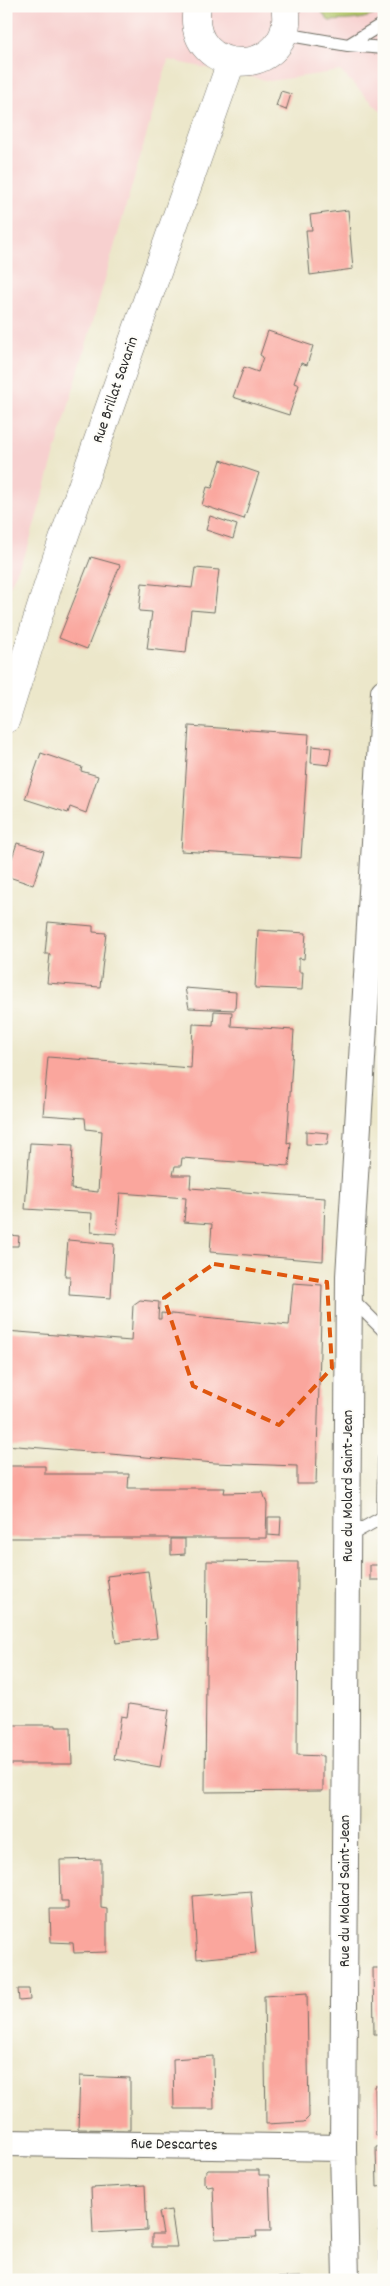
<svg xmlns="http://www.w3.org/2000/svg" width="390" height="2286" font-family="Dekko,sans-serif">
  <rect width="100%" height="100%" fill="#fdfcf7"/>
  <filter id="ink" filterUnits="userSpaceOnUse"><feTurbulence type="fractalNoise" baseFrequency=".02" numOctaves="2"/><feDisplacementMap in="SourceGraphic" scale="10" xChannelSelector="R" yChannelSelector="G"/><feConvolveMatrix kernelMatrix="1 2 1 2 8 2 1 2 1" color-interpolation-filters="sRGB"/></filter>
  <filter id="wash" filterUnits="userSpaceOnUse"><feTurbulence type="fractalNoise" baseFrequency=".0096" numOctaves="4" result="noise"/><feDisplacementMap in="SourceGraphic" scale="20" xChannelSelector="R" yChannelSelector="G"/><feGaussianBlur stdDeviation="1.12" result="paint"/><feColorMatrix in="noise" values="0 0 0 0 0 0 0 0 0 0 0 0 0 0 0 0 0 1.4 0 .05"/><feComposite in="paint" operator="in"/></filter>
  <g filter="url(#wash)">
    <rect width="100%" height="100%" fill="#ece7ca"/>
    <path fill="#f7d0cf" d="M 6,6 L 384,6 L 384,114 L 340,71 L 270,81 L 168,60 L 28,547 L 6,594 Z"/>
    <path fill="#b2c569" stroke="#6e784a" d="M 317,6 L 384,6 L 384,9 C 367,21 349,20 329,21 Z"/>
    <g id="blocks">
      <path fill="#faa69d" d="M 281,91 L 291,94 L 286,110 L 276,106 Z
        M 348,210 L 353,269 L 310,275 L 306,230 L 312,230 L 310,215 Z
        M 268,331 L 313,346 L 307,365 L 301,363 L 294,383 L 299,385 L 289,415 L 233,397 L 244,367 L 258,372 L 263,357 L 260,355 Z
        M 221,460 L 259,473 L 244,519 L 202,505 L 207,487 L 212,488 Z
        M 210,516 L 237,525 L 233,539 L 206,530 Z
        M 91,557 L 120,565 L 87,649 L 59,638 Z
        M 195,568 L 219,570 L 214,612 L 191,610 L 186,653 L 147,649 L 152,612 L 139,611 L 142,583 L 192,588 Z
        M 189,726 L 309,734 L 301,858 L 181,851 Z
        M 312,746 L 331,748 L 329,765 L 311,763 Z
        M 41,753 L 82,767 L 81,771 L 98,776 L 86,813 L 70,807 L 68,813 L 25,799 Z
        M 17,843 L 44,851 L 33,885 L 6,876 Z
        M 48,922 L 93,926 L 93,932 L 106,933 L 100,987 L 47,983 L 50,954 L 45,954 Z
        M 258,930 L 306,933 L 304,959 L 299,958 L 299,972 L 303,972 L 302,990 L 255,988 Z
        M 185,988 L 236,992 L 235,1010 L 189,1008 Z
        M 214,1011 L 232,1012 L 231,1026 L 294,1030 L 287,1143 L 291,1142 L 289,1166 L 182,1158 L 181,1166 L 175,1166 L 173,1175 L 191,1175 L 190,1188 L 325,1198 L 323,1261 L 210,1252 L 212,1224 L 184,1222 L 186,1198 L 120,1193 L 117,1234 L 91,1232 L 92,1213 L 25,1209 L 30,1143 L 73,1145 L 71,1189 L 98,1192 L 102,1131 L 86,1129 L 85,1118 L 43,1115 L 48,1057 L 191,1068 L 193,1024 L 213,1025 Z
        M 306,1131 L 329,1133 L 327,1145 L 306,1144 Z
        M 9,1235 L 19,1236 L 18,1246 L 9,1246 Z
        M 68,1240 L 114,1244 L 111,1298 L 69,1295 L 70,1276 L 65,1276 Z
        M 293,1283 L 322,1285 L 316,1484 L 297,1484 L 297,1466 L 215,1463 L 6,1445 L 6,1331 L 131,1341 L 133,1305 L 140,1300 L 159,1302 L 158,1319 L 161,1319 L 161,1313 L 289,1325 Z
        M 6,1466 L 45,1466 L 45,1474 L 129,1474 L 128,1488 L 225,1488 L 224,1493 L 263,1492 L 267,1504 L 266,1538 L 6,1538 Z
        M 268,1517 L 281,1517 L 280,1536 L 268,1535 Z
        M 171,1539 L 185,1539 L 185,1554 L 171,1555 Z
        M 207,1561 L 298,1562 L 297,1755 L 323,1756 L 323,1791 L 205,1792 Z
        M 370,1565 L 381,1565 L 381,1580 L 370,1580 Z
        M 148,1571 L 157,1638 L 116,1643 L 107,1576 Z
        M 129,1704 L 169,1710 L 160,1767 L 114,1759 L 121,1716 L 127,1717 Z
        M 6,1725 L 56,1725 L 56,1727 L 71,1727 L 72,1764 L 6,1764 Z
        M 101,1859 L 101,1908 L 107,1909 L 107,1952 L 74,1953 L 73,1943 L 51,1942 L 50,1909 L 68,1909 L 68,1901 L 61,1901 L 60,1860 Z
        M 251,1891 L 256,1953 L 197,1959 L 193,1896 Z
        M 373,1968 L 384,1968 L 384,2034 L 374,2034 Z
        M 18,1989 L 29,1989 L 30,2000 L 19,2001 Z
        M 307,1993 L 309,2117 L 304,2122 L 266,2124 L 264,1996 Z
        M 380,2048 L 384,2048 L 384,2135 L 376,2136 L 375,2086 L 380,2085 Z
        M 213,2056 L 214,2109 L 174,2109 L 173,2059 Z
        M 80,2076 L 130,2078 L 130,2130 L 78,2129 Z
        M 384,2146 L 384,2186 L 377,2187 L 376,2147 Z
        M 208,2170 L 259,2170 L 259,2175 L 269,2175 L 271,2231 L 256,2231 L 257,2237 L 215,2239 L 213,2186 L 208,2187 L 204,2183 L 204,2175 Z
        M 145,2185 L 147,2230 L 93,2233 L 91,2188 Z
        M 171,2210 L 177,2247 L 152,2247 L 152,2234 L 163,2234 L 159,2212 Z
        M 379,2222 L 384,2222 L 384,2261 L 380,2261 Z
        M 305,2277 L 305,2280 L 260,2280 L 260,2278 Z"/>
    </g>
  </g>
  <g filter="url(#ink)">
    <use href="#blocks" fill-opacity="0" stroke="#6f6d63" stroke-width="1"/>
    <g fill="none" stroke-linecap="round" stroke-linejoin="round">
      <defs>
        <path id="service" d="M 284,34 L 348,45 L 384,48
          M 348,45 L 384,23
          M 350,1297 L 384,1331
          M 347,1537 L 383,1517 L 384,1459"/>
        <path id="minor" d="M 6,2143 L 343,2148
          M 346,2280 L 343,2148 L 349,1276 L 384,692"/>
        <path id="secondary" d="M 197,6 C 184,82 299,79 285,6
          M 6,719 L 56,560 L 231,62"/>
      </defs>
      <use href="#service" stroke="#6f6d63" stroke-width="14"/>
      <use href="#minor" stroke="#6f6d63" stroke-width="28"/>
      <use href="#secondary" stroke="#6f6d63" stroke-width="29"/>
      <use href="#service" stroke="#fff" stroke-width="12"/>
      <use href="#minor" stroke="#fff" stroke-width="26"/>
      <use href="#secondary" stroke="#fff" stroke-width="28"/>
    </g>
  </g>
  <path fill="none" stroke="#df570e" stroke-width="4" stroke-dasharray="10 6" stroke-linejoin="round" d="M 214,1264 L 327,1282 L 332,1368 L 279,1425 L 193,1386 L 164,1298 Z"/>
  <g text-anchor="middle" dominant-baseline="central" stroke-width="4" stroke-linejoin="round" paint-order="stroke">
    <g font-size="16" fill="#2b2b2b" stroke="#fdfcf7">
      <text transform="translate(116 390) rotate(-71)">Rue Brillat Savarin</text>
      <text transform="translate(348 1486) rotate(-90)">Rue du Molard Saint-Jean</text>
      <text transform="translate(345 1891) rotate(-90)">Rue du Molard Saint-Jean</text>
      <text transform="translate(174 2145) rotate(1)">Rue Descartes</text>
    </g>
  </g>
  <rect width="390" height="2286" fill="none" stroke="#fdfcf7" stroke-width="25"/>
</svg>
